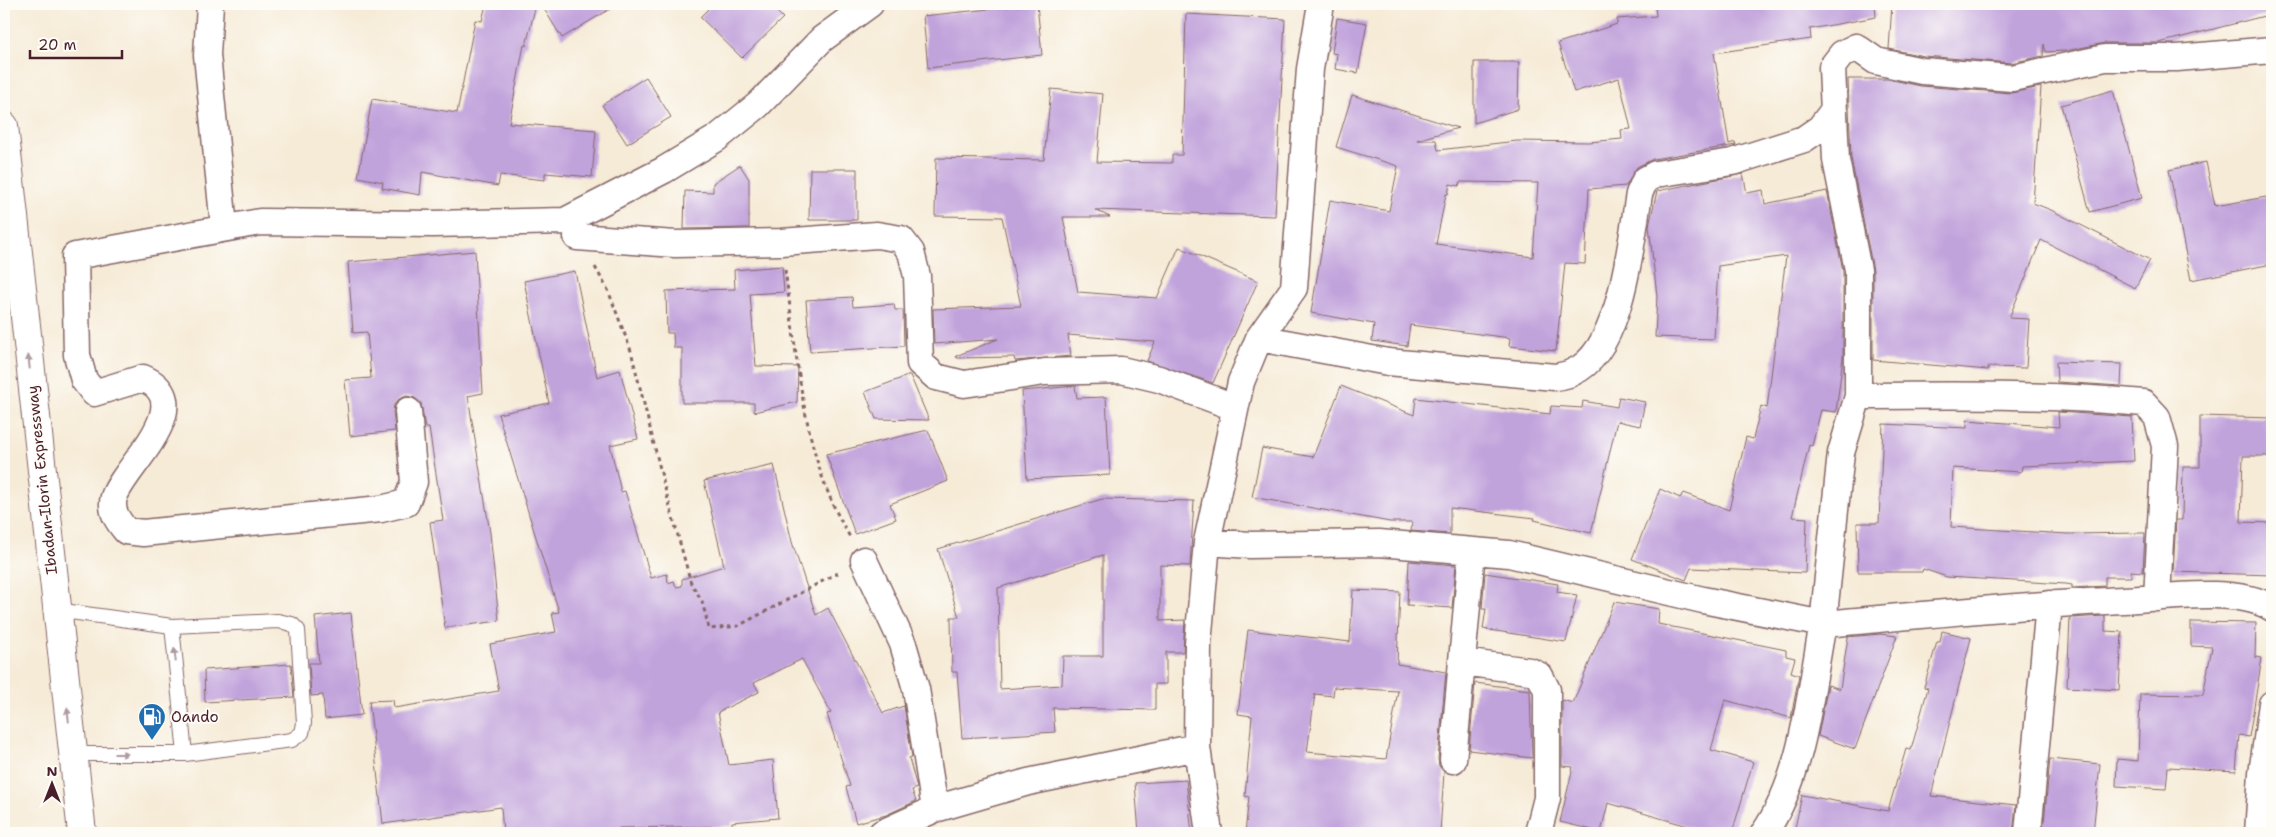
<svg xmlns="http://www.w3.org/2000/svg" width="2276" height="837" font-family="'Shantell Sans',sans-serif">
  <rect width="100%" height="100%" fill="#fdfcf7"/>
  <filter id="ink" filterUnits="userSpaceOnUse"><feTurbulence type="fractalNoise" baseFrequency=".02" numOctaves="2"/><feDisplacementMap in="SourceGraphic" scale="10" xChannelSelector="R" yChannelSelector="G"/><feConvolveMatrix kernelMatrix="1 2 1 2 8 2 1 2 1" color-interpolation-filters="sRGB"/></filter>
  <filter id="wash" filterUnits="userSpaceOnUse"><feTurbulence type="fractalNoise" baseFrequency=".0096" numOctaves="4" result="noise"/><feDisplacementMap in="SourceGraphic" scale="20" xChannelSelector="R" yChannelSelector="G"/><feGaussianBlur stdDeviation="1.12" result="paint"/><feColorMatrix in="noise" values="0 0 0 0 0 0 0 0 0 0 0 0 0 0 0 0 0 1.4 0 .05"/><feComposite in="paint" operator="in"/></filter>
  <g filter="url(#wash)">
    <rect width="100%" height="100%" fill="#f6ebd7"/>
    <g id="blocks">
      <path fill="#c1a3dc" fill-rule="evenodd" d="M 486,4 L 536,4 L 526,46 L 524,45 L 509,123 L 596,130 L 592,177 L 545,173 L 545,180 L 500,175 L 498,186 L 422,172 L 420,195 L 382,188 L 383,182 L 358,177 L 372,99 L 457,113 L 475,20 L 482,21 Z
        M 541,4 L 618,4 L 562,38 Z
        M 713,4 L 769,4 L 783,18 L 742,58 L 700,17 Z
        M 1037,4 L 1042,55 L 928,68 L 923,16 Z
        M 1693,4 L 1875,4 L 1876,17 L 1810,29 L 1811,39 L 1714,53 L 1729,144 L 1735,142 L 1736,145 L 1653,159 L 1637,167 L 1626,186 L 1589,189 L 1585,264 L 1565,263 L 1556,351 L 1509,346 L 1510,338 L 1410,325 L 1407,346 L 1372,341 L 1374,324 L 1311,313 L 1330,200 L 1389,211 L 1398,166 L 1336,147 L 1352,95 L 1458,128 L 1417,140 L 1436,140 L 1438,150 L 1517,141 L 1589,142 L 1622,139 L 1621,130 L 1631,129 L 1619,78 L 1574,92 L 1558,43 L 1617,24 L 1617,19 L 1656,16 L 1655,7 ZM 1460,182 L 1538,183 L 1533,257 L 1436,244 L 1446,194 L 1448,194 L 1450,184 L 1459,186 Z
        M 1892,4 L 2272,4 L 2272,14 L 2159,43 L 2105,43 L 2065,51 L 2046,52 L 2044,44 L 2043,56 L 2011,63 L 1924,56 L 1889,49 Z
        M 1186,14 L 1285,19 L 1275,216 L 1095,210 L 1110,217 L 1063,217 L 1078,292 L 1157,298 L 1179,247 L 1258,281 L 1213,383 L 1147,361 L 1155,342 L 1068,335 L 1071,356 L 1015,361 L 1014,357 L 957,358 L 956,356 L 998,339 L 934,344 L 933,309 L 1021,306 L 1002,217 L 935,216 L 936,158 L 1044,160 L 1051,89 L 1103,94 L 1097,162 L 1172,163 L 1172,155 L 1182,155 Z
        M 1337,18 L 1367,23 L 1358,73 L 1335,69 L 1337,54 L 1332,53 Z
        M 1474,62 L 1519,62 L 1518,109 L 1474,123 Z
        M 646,77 L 671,117 L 627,144 L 602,105 Z
        M 1848,79 L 1888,79 L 1921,86 L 2011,93 L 2041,87 L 2033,203 L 2051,210 L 2150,260 L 2135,288 L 2041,240 L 2009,318 L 2029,319 L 2026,368 L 1988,367 L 1988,370 L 1873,360 L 1873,270 L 1851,158 Z
        M 2113,90 L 2142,198 L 2090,212 L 2061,105 Z
        M 2206,162 L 2215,206 L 2272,196 L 2272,264 L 2191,280 L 2169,170 Z
        M 740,165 L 749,179 L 749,228 L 684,229 L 685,191 L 713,192 L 713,183 Z
        M 810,169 L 857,169 L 857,220 L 809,220 Z
        M 1743,174 L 1747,193 L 1763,190 L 1765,204 L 1827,191 L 1843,271 L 1843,357 L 1836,412 L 1821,410 L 1812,446 L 1809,445 L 1792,517 L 1807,518 L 1805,573 L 1691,568 L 1686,580 L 1632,559 L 1660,489 L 1680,498 L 1683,493 L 1729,510 L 1746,437 L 1753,439 L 1761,406 L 1767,408 L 1786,256 L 1718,266 L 1714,339 L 1655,337 L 1657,296 L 1649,226 L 1657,191 Z
        M 475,251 L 483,393 L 468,396 L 490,533 L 499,621 L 445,628 L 430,522 L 443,520 L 429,428 L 425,428 L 421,403 L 415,398 L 407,396 L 399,399 L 394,405 L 393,412 L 395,431 L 350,436 L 345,380 L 371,378 L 367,332 L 353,333 L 348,262 Z
        M 782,266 L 784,292 L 750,294 L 756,366 L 798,367 L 797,402 L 754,412 L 754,403 L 682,403 L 682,348 L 674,348 L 673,333 L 667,333 L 666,291 L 735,289 L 734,270 Z
        M 575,271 L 597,377 L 620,370 L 638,439 L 610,445 L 621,492 L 625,491 L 651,578 L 667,574 L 668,583 L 674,581 L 676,587 L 682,586 L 682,579 L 724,566 L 704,481 L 774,465 L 792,542 L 816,615 L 828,608 L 883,713 L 904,706 L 912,757 L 909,758 L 917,788 L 912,790 L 916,801 L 886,815 L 856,823 L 846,787 L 850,786 L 827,714 L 831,713 L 802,659 L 754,683 L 759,692 L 718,712 L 729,765 L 773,760 L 778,818 L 732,822 L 732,826 L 619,828 L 619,833 L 503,833 L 501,807 L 383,824 L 369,701 L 393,700 L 394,708 L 499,691 L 490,644 L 556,632 L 552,613 L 559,612 L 498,414 L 549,403 L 524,281 Z
        M 852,297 L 853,307 L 894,304 L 895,310 L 903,310 L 904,346 L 810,352 L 806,300 Z
        M 2056,362 L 2122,364 L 2121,386 L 2057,382 Z
        M 910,375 L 929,420 L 876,419 L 865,392 Z
        M 1075,386 L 1077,398 L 1106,397 L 1110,475 L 1027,479 L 1022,391 Z
        M 1341,386 L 1414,415 L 1416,398 L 1550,414 L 1551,406 L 1582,408 L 1583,401 L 1617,407 L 1619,397 L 1645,402 L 1640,426 L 1617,421 L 1591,533 L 1534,520 L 1535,518 L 1450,508 L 1450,534 L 1411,531 L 1412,522 L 1390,522 L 1252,497 L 1262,448 L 1313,457 Z
        M 2058,412 L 2132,417 L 2134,461 L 2022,466 L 2021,472 L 1953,468 L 1951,527 L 2067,534 L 2145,533 L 2143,572 L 2131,571 L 2131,577 L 2105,577 L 2105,586 L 2072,588 L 2072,585 L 2066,584 L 1947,577 L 1923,569 L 1922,572 L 1858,572 L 1857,523 L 1879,523 L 1883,424 L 1967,428 L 1967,420 L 2059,427 Z
        M 2200,416 L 2272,418 L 2272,456 L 2243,456 L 2241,522 L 2272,523 L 2272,575 L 2173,572 L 2176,520 L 2182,520 L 2183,467 L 2200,467 Z
        M 928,430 L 948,481 L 890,504 L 896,519 L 855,534 L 826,454 Z
        M 1102,499 L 1194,501 L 1190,566 L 1160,565 L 1160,621 L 1185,620 L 1183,652 L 1166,652 L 1166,684 L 1155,684 L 1155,710 L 1053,708 L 1055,732 L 962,738 L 957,672 L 952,672 L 951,617 L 959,617 L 938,549 ZM 1103,555 L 1103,656 L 1063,656 L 1062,685 L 1000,689 L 998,588 Z
        M 1409,561 L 1456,565 L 1452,608 L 1407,605 Z
        M 1485,573 L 1558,584 L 1557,592 L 1577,595 L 1566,642 L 1483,629 L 1486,609 L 1482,609 Z
        M 1353,590 L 1400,592 L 1397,664 L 1446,672 L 1438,759 L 1439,766 L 1444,772 L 1440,833 L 1245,833 L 1249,797 L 1245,796 L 1252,716 L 1238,714 L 1248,630 L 1350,642 ZM 1334,687 L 1398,691 L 1386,759 L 1307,752 L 1315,694 L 1333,696 Z
        M 1614,602 L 1659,609 L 1658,624 L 1786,650 L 1786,656 L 1795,658 L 1791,672 L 1799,675 L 1791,718 L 1725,700 L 1711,750 L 1753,762 L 1732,833 L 1712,833 L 1608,803 L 1601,832 L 1560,822 L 1573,767 L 1562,766 L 1562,700 L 1573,703 Z
        M 351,613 L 362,715 L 325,719 L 323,695 L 311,696 L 309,663 L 319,663 L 315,617 Z
        M 2105,616 L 2105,631 L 2122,632 L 2119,690 L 2067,687 L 2070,618 Z
        M 2191,622 L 2256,623 L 2255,657 L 2262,658 L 2249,737 L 2239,735 L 2236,771 L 2168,767 L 2166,789 L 2116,786 L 2117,759 L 2138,761 L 2140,694 L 2203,695 L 2212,647 L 2191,646 Z
        M 1942,631 L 1971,638 L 1931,796 L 2016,805 L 2013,833 L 1794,833 L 1802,795 L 1888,811 L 1906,749 L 1911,750 L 1928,688 L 1924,687 L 1937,642 L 1940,642 Z
        M 1880,634 L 1897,636 L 1855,749 L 1818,736 L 1828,685 L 1840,689 L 1848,637 Z
        M 291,664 L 294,697 L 205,702 L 204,670 Z
        M 1475,683 L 1530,690 L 1532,758 L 1469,750 Z
        M 2050,759 L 2100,764 L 2093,833 L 2043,833 Z
        M 1186,780 L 1192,833 L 1139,833 L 1135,783 Z"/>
    </g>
  </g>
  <g filter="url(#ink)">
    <use href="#blocks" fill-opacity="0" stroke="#866667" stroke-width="1"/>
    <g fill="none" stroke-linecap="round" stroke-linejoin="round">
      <defs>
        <path id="lane" d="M 56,610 L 172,626 L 185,754 L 73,754
          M 172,626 L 278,621 L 292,624 L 298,630 L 304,723 L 302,733 L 292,740 L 185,754"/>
        <path id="street" d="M 210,4 L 207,55 L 224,227
          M 577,237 L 675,244 L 781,242 L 877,235 L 901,239 L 911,252 L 917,276 L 920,363 L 936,377 L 964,384 L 1045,372 L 1121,370 L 1159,379 L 1234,407
          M 1259,338 L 1388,362 L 1555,377 C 1561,376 1568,375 1573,372 C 1622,351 1631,241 1639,194 L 1645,180 L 1656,174 L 1732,162 L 1804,139 L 1820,128 L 1833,111
          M 1858,396 C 1954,395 2049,394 2144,403 L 2157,417 L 2165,446 L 2157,598
          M 408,411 L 414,482 L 406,503 L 381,509 L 143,533 L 126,531 C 118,521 110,511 114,497 C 124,467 201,403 143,378 L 94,393 L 84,380 L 77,355 L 75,256 L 260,222 L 433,224 L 565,221 L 664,170 L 717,138 L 758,105 L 822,39 L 870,4
          M 1207,542 L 1250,545 L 1379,543 L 1509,554 L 1703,600 L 1823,624 L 1841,453 L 1858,396 L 1858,270 L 1836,160 L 1832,67 L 1842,54 L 1856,47 L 1876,61 L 1922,71 L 2012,78 L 2105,58 L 2177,58 L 2272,50
          M 864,560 L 903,644 L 916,689 L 935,809
          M 1462,662 L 1530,671 L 1540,676 L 1547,690 L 1547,798 L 1538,833
          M 1453,760 L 1472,551
          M 882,833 L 935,809 L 1028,782 L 1197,747
          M 1209,833 L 1197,747 L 1198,644 L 1207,542 L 1241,382 L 1259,338 L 1294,288 L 1310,69 L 1321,4
          M 1764,833 C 1804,776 1810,691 1823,624 C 1923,615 2023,605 2123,600 C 2163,598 2237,586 2272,608
          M 2028,833 L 2049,604
          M 2258,833 L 2262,773 L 2272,704"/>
        <path id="highway" d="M 4,126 L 82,833"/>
      </defs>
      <use href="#lane" stroke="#866667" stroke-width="16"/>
      <use href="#street" stroke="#866667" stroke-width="29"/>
      <use href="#highway" stroke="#866667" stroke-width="30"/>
      <path stroke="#866667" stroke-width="3" stroke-dasharray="4 4" stroke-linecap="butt" d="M 595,267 L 608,290 L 631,351 L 664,485 L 691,583 L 702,601 L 709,629 L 738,626 L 838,573
        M 785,270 C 798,359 802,458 850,537"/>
      <use href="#lane" stroke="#fff" stroke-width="14"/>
      <use href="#street" stroke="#fff" stroke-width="26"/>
      <use href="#highway" stroke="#fff" stroke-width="28"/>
    </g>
    <defs><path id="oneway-solid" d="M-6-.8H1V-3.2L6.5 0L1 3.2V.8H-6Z" transform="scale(1.25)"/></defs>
    <g fill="#ae9aa0">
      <use href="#oneway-solid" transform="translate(29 362) rotate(-96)"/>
      <use href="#oneway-solid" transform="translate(175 655) rotate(-96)"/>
      <use href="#oneway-solid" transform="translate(68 715) rotate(-97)"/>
      <use href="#oneway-solid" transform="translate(121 754)"/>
    </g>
  </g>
  <defs>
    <symbol id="fuel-pin" viewBox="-11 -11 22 30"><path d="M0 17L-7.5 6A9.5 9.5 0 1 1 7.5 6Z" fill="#1f6fb2" stroke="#fdfcf7"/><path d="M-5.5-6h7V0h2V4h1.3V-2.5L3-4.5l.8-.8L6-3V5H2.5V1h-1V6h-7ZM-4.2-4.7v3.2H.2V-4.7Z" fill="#fff"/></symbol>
  </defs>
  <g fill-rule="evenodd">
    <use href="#fuel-pin" x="136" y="701" width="32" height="43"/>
  </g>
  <g text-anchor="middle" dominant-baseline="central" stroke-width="4" stroke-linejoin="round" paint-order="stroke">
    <g font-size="15" fill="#4a1f2b" stroke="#fdfcf7">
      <text transform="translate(42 480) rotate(-96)">Ibadan-Ilorin Expressway</text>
    </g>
    <g font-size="15" fill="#4a1f2b" stroke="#fdfcf7" text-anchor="start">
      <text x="171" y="717">Oando</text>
    </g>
  </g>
  <rect width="2276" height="837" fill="none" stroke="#fdfcf7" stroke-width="20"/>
  <g transform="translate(52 784)" stroke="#fdfcf7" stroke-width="4" paint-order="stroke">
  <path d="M0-4L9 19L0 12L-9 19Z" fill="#4a1f2b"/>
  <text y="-8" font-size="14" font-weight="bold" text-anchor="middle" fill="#4a1f2b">N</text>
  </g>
  <path d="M30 50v8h92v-8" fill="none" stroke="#4a1f2b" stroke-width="2.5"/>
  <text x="38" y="50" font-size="15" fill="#4a1f2b" stroke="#fdfcf7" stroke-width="4" paint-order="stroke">20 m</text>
</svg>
